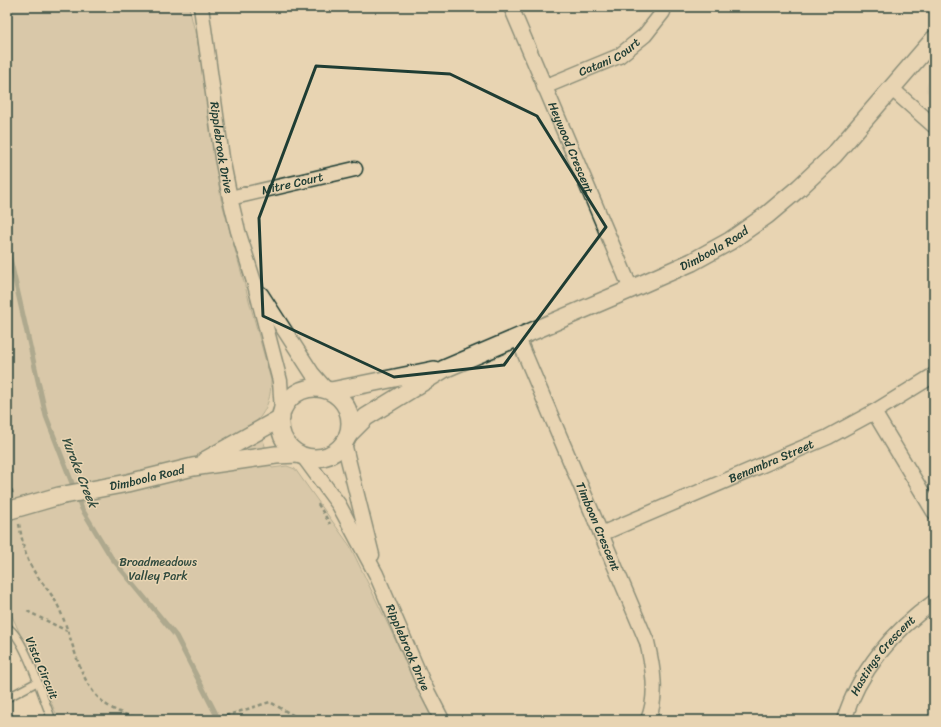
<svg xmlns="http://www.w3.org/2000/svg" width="941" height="727" font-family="Sriracha,sans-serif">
  <rect width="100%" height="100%" fill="#e8d4b2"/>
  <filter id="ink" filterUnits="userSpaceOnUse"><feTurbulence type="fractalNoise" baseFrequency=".025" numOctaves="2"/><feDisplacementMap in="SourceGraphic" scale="8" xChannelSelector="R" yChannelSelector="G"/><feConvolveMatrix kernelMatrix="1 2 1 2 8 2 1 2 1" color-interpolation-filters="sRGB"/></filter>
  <g filter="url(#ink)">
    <path fill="#d8c7a8" d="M 934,76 L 934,100 L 926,91 L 927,84 Z"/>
    <path fill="#c7bb9d" stroke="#737c68" d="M 7,7 L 189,7 L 201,57 L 221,199 L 271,380 C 271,396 268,408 257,421 L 272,468 L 287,466 L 295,469 L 350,546 L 434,720 L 59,720 L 7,605 Z"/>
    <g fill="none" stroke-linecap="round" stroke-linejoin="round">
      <path stroke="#687462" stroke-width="5" d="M 7,245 L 46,416 L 82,509 L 111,557 L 176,636 L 219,720"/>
      <defs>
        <path id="service" d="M 7,627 C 25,637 43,699 52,720
          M 7,698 L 37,682"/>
        <g id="minor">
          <path id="s1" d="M 201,7 L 222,158 L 230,198 L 238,231 L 255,285 L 280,381 L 282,411"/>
          <path id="s2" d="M 511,7 L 631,289"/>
          <path id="s3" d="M 544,87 L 619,56 L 645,35 L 663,12"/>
          <path d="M 891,88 L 934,126"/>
          <path id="s4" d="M 230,198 L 355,169"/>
          <path d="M 261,294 L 312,373 L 326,389"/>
          <path id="s5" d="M 518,338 L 647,642 C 653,667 658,696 648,720"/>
          <path d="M 874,412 L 934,512"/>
          <path d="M 344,443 L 372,555"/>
          <path id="s6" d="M 303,456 L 339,505 L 376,574 L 424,685 L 442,720"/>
          <path id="s7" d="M 601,534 L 828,437 L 874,412 L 934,375"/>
          <path id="s8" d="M 844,720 C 859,671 893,631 934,602"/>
        </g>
        <g id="tertiary">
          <circle cx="315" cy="423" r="35"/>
          <path d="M 331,391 L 434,370"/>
          <path id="s9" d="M 348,435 L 366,417 L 444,369 L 631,289 L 692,262 L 730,241 L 767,215 L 799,188 L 834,155 L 934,39"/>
          <path d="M 206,460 L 281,418"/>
          <path id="s10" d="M 7,511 L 59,496 L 128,483 L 193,467 L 276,455 L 298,454"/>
        </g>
      </defs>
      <use href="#service" stroke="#1f3d34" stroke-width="10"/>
      <use href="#minor" stroke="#1f3d34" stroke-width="17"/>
      <use href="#tertiary" stroke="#1f3d34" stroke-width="20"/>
      <path stroke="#1f3d34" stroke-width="2.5" stroke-dasharray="4 3" stroke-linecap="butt" d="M 7,485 L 11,487 L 13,494
        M 318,504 L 330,524
        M 19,524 C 22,538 24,555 32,568 C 40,582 52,592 59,608 C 83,663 78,712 152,720
        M 27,611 L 67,631
        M 118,720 L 123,714
        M 212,720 L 270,702 L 301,720"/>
      <use href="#service" stroke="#e8d4b2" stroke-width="7"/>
      <use href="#minor" stroke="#e8d4b2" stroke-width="14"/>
      <use href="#tertiary" stroke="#e8d4b2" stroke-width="17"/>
    </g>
  </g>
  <path d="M0 0H941V727H0ZM 316,66 L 450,74 L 537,116 L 606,227 L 504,365 L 394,377 L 263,316 L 259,218 Z" fill="#e8d4b2" fill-opacity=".55" fill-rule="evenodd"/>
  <path fill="none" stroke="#1f3d34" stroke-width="3" stroke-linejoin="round" d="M 316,66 L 450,74 L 537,116 L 606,227 L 504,365 L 394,377 L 263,316 L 259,218 Z"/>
  <g text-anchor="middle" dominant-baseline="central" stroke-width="3" stroke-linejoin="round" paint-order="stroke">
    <g font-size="12" fill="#1f3d34" stroke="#e8d4b2">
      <text stroke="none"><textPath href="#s3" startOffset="72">Catani Court</textPath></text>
      <text stroke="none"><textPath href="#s1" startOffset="142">Ripplebrook Drive</textPath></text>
      <text stroke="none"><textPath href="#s2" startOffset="153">Heywood Crescent</textPath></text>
      <text stroke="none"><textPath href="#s4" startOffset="64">Mitre Court</textPath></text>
      <text stroke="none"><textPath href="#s9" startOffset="413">Dimboola Road</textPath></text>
      <text stroke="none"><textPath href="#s7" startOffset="185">Benambra Street</textPath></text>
      <text stroke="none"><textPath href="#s10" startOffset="144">Dimboola Road</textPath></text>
      <text stroke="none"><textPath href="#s5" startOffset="205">Timboon Crescent</textPath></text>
      <text stroke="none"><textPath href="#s6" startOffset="219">Ripplebrook Drive</textPath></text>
      <text stroke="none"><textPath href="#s8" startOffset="76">Hastings Crescent</textPath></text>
      <text transform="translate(42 668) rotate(67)">Vista Circuit</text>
    </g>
    <g font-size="12" fill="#304a3e" stroke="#e8d4b2">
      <text x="158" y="562">Broadmeadows<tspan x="158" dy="14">Valley Park</tspan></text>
    </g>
    <g font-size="13" font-style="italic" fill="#314b3f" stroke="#e8d4b2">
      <text transform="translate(80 472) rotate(68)">Yuroke Creek</text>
    </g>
  </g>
  <rect width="941" height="727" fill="none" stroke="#e8d4b2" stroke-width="24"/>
  <rect x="12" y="12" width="917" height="703" fill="none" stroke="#1f3d34" stroke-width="1.5" filter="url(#ink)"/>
</svg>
